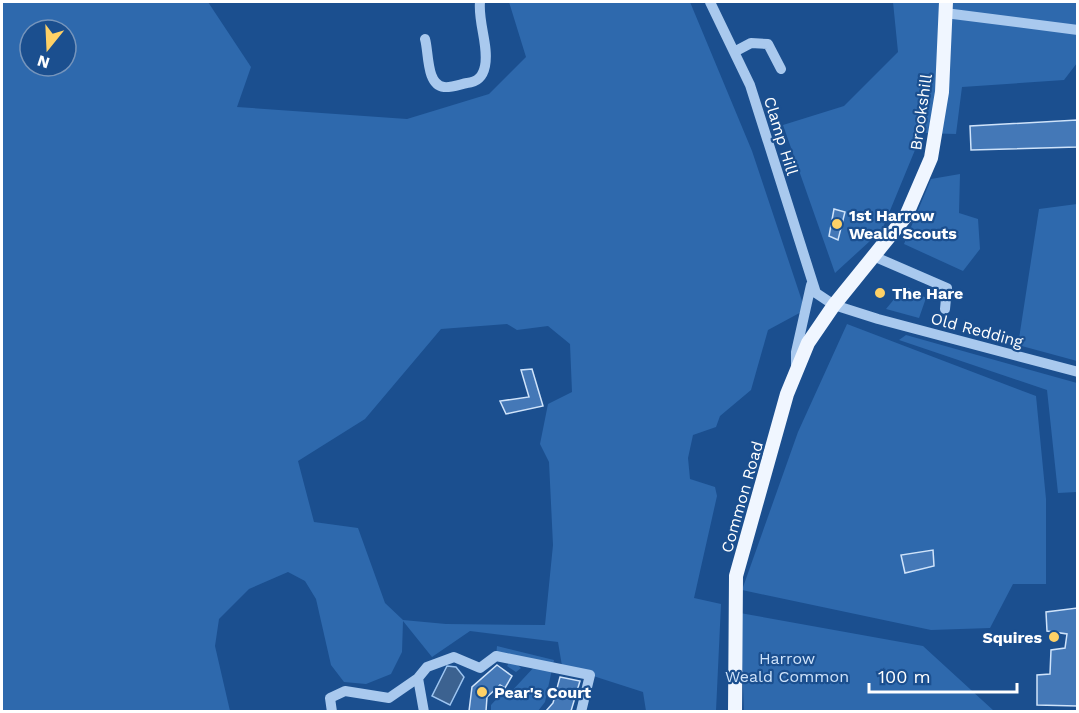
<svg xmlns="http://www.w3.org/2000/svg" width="1079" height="713" font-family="'Work Sans',sans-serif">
  <rect width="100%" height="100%" fill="#1b4f8f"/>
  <path fill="#2e69ad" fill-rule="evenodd" d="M 2,2 L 208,2 L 251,67 L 237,107 L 407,119 L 489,94 L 526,57 L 509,2 L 690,2 L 752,151 L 805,310 L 768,330 L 751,390 L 720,416 L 716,427 L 693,435 L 688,458 L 690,479 L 715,487 L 717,496 L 694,598 L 721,604 L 716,711 L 646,711 L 643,692 L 562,666 L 558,642 L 470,631 L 432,657 L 403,621 L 402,652 L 391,674 L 366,684 L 344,682 L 331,665 L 316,599 L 305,581 L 288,572 L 249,589 L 219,619 L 215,646 L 230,711 L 2,711 ZM 30,30 L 66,30 L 66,66 L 30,66 ZM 507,324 L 517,330 L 548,326 L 570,344 L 572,392 L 548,404 L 540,444 L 549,462 L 553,545 L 545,625 L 446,624 L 403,620 L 385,603 L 358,528 L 314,522 L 298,461 L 365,419 L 441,329 Z
    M 893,2 L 1077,2 L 1077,63 L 1064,80 L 962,87 L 956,134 L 922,133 L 882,230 L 835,273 L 783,125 L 844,106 L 898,52 Z
    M 960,174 L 959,213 L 978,219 L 980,249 L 963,271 L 904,244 L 931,179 Z
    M 1077,204 L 1078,204 L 1077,361 L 1018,345 L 1039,209 Z
    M 905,286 L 926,298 L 919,318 L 886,309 Z
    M 847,324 L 1036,396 L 1046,499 L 1046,584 L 1013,584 L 990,628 L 931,630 L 742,590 L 798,432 Z
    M 906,335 L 1077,383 L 1077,492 L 1058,493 L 1047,390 L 899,340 Z
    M 740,613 L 923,646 L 994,711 L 744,711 Z
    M 497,646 L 554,660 L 545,702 L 538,711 L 491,712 L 491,705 L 502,693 L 509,694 L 536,665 L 512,660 L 521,668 L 516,672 L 507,666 L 511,660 L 496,656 Z"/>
  <path fill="#3c6290" stroke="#9cc4f0" stroke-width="1.5" d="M 447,666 L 456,667 L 464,677 L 450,705 L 432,696 Z"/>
  <path fill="#4478b7" stroke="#cfe3fa" stroke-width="1.5" d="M 1077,120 L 1077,147 L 971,150 L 970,126 Z
    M 834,209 L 845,212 L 838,240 L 829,236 Z
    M 532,369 L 543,406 L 506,414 L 500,401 L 529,397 L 521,370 Z
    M 933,550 L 934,566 L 905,573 L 901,555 Z
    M 1077,608 L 1077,706 L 1037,705 L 1037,675 L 1050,674 L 1051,650 L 1065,648 L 1067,634 L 1047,631 L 1046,612 Z
    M 497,665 L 512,676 L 505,688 L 500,685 L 487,697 L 486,711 L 469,711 L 472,687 Z
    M 560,677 L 580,681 L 571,711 L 546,711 L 553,703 Z"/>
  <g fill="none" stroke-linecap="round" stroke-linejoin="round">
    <path stroke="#a9c9ee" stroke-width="10" d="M 710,2 L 750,85 L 816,293 L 834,305 L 878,319 L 1078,372
      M 945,13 L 1078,30
      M 425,39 C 429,52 426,85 444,87 C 451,88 461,84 467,83 C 478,82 483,76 485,66 C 489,46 478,23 480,2
      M 734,52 L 751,43 L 768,44 L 781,69
      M 873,256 L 947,288 L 945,309
      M 796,368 L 796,352 L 811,285
      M 418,678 L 424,712
      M 332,712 L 330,698 L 345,691 L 389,698 L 418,678 L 427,667 L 454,657 L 480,668 L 496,656 L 590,675 L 581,712"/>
    <path stroke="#f0f6ff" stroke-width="14" d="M 735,712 L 736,576 L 787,394 L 808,343 L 834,305 L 906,216 L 931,158 L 942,92 L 946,2"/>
  </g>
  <g fill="#ffd166" stroke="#1b4f8f" stroke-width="2">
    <circle cx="837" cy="224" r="6"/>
    <circle cx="880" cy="293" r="6"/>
    <circle cx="1054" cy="637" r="6"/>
    <circle cx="482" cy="692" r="6"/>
  </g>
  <g text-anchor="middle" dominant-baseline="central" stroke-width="4.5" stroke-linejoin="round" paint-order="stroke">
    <g font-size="16" fill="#fff" stroke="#1b4f8f">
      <text transform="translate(921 112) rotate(-82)">Brookshill</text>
      <text transform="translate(781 136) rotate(73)">Clamp Hill</text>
      <text transform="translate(977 330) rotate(15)">Old Redding</text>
      <text transform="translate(742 497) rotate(-74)">Common Road</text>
    </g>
    <g font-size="16" font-weight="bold" fill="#fff" stroke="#1b4f8f" text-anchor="start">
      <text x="849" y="215">1st Harrow<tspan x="849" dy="18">Weald Scouts</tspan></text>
      <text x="892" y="293">The Hare</text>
      <text x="1042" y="637" text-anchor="end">Squires</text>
      <text x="494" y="692">Pear's Court</text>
    </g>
    <g font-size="16" fill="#cfe3fa" stroke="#1b4f8f">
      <text x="787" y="658">Harrow<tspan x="787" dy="18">Weald Common</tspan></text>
    </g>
  </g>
  <rect width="1079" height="713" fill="none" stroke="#ffffff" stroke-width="6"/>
  <g transform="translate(48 48) rotate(198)"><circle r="28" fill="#1b4f8f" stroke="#7695bc" stroke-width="1.5"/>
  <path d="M0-4.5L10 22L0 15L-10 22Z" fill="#ffd166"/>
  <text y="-9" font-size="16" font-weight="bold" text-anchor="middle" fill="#ffffff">N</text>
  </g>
  <path d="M869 683v9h148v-9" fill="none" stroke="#ffffff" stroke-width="3"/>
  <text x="878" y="683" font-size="18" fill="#ffffff" stroke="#1b4f8f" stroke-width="4.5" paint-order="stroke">100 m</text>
</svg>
